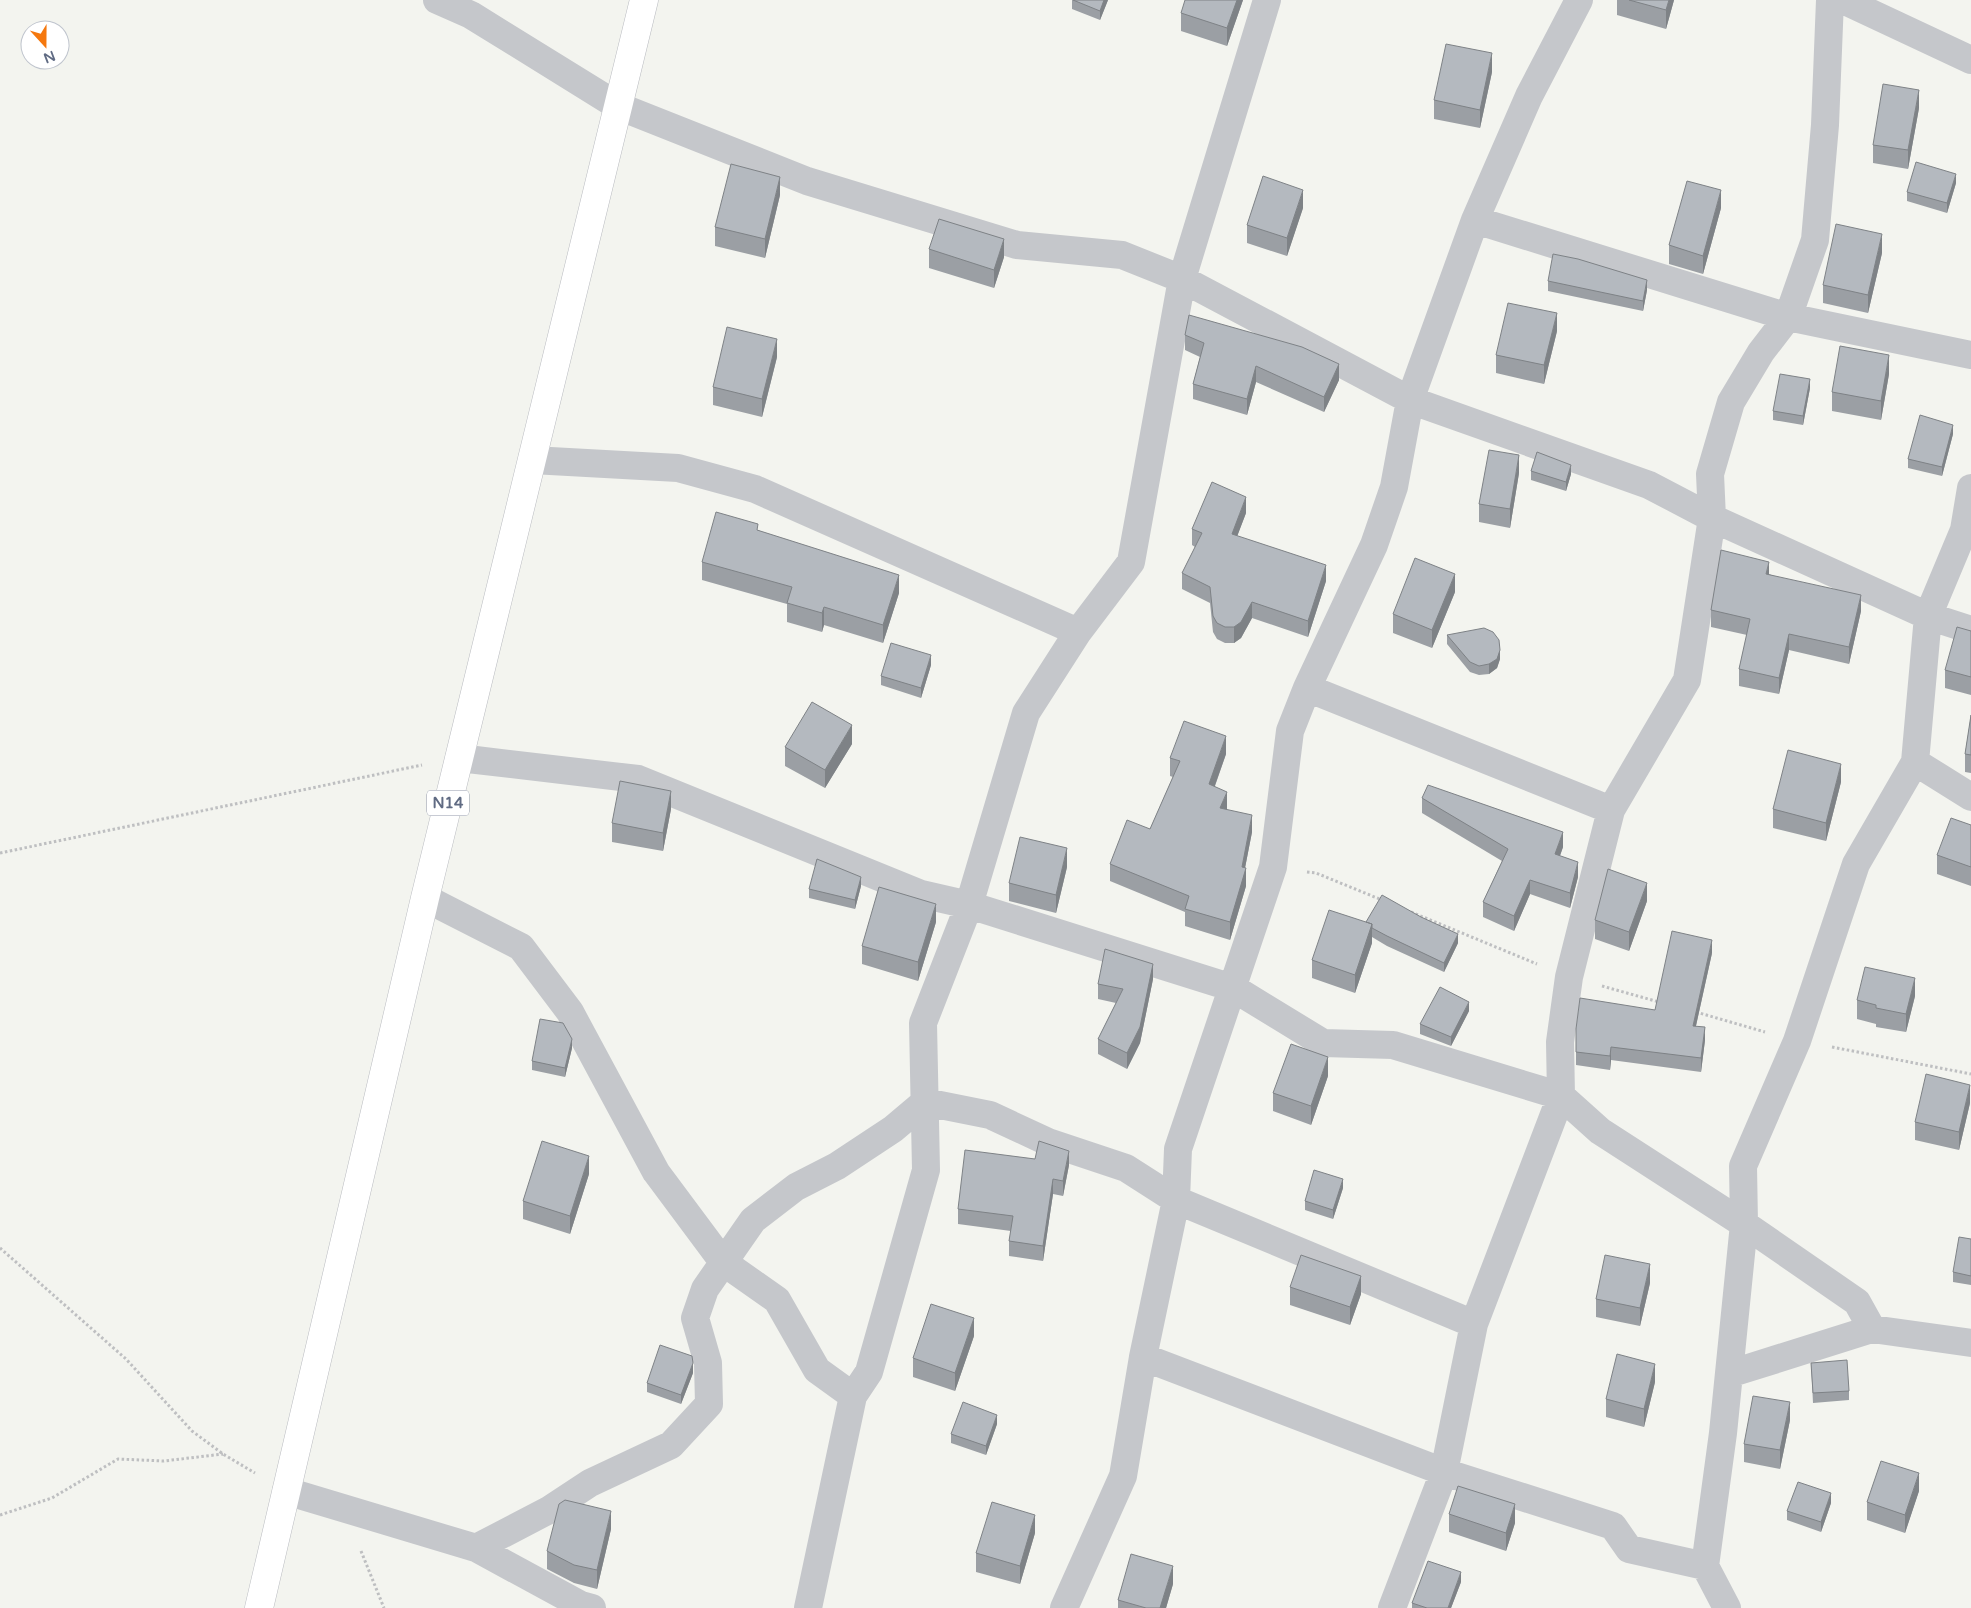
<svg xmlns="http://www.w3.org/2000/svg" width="1971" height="1608" font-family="'Varela Round',sans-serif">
  <rect width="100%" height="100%" fill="#f3f4ef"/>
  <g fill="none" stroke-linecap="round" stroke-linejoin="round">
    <defs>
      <path id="major" d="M 259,1608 L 425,898 L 644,0"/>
    </defs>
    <use href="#major" stroke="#b9bbc0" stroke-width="29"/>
    <path stroke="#bebfc1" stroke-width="3" stroke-dasharray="2.5 2.5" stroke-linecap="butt" d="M 0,853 L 422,765
      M 1307,872 L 1316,873 L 1382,900
      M 1411,912 L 1537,964
      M 1602,986 L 1659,1002
      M 1696,1012 L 1765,1032
      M 1832,1047 L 1971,1074
      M 0,1248 L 126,1359 L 192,1431 L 223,1454 L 255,1473
      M 0,1515 L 52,1498 L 118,1459 L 164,1461 L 223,1454
      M 361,1551 L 384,1608"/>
    <path stroke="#c5c7cb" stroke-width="28" d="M 437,0 L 471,15 L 618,106 L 807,181 L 1017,245 L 1122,255 L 1182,279 L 1410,400 L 1649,485 L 1712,518 L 1928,616 L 1971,630
      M 1843,0 L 1971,60
      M 1475,220 L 1788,317 L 1971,355
      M 532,460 L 678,468 L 755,489 L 1078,632 L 1026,713 L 969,905 L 923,1023 L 926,1170 L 869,1372 L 853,1396 L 808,1608
      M 1078,632 L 1131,562 L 1182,279 L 1267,0
      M 1307,688 L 1611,810
      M 459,758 L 638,779 L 921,894 L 969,905 L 1233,988 L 1323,1043 L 1393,1045 L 1561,1096 L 1600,1131 L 1744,1224 L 1857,1302 L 1872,1329
      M 1915,762 L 1971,797
      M 425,898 L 521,947 L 570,1012 L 656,1172 L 723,1262 L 777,1300 L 817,1370 L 853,1396
      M 1143,1357 L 1444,1472 L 1613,1526 L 1629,1549 L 1705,1566 L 1723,1433 L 1744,1224 L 1743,1166 L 1797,1041 L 1856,864 L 1915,762 L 1928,616 L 1964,530 L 1971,488
      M 1729,1374 L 1872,1329 L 1971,1343
      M 286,1491 L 476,1548 L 581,1605 L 592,1608
      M 476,1548 L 549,1510 L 590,1483 L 671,1445 L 709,1404 L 708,1363 L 695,1318 L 705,1289 L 753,1220 L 796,1187 L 837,1166 L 893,1129 L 925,1102 L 990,1115 L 1048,1142 L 1126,1168 L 1176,1200 L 1474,1324
      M 1705,1566 L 1727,1608
      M 1064,1608 L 1123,1476 L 1143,1357 L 1176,1200 L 1178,1149 L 1273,867 L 1290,731 L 1307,688 L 1374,545 L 1394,487 L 1410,400 L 1475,220 L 1529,96 L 1579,0
      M 1392,1608 L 1444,1472 L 1474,1324 L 1561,1096 L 1560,1042 L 1569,977 L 1611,810 L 1687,680 L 1712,518 L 1710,474 L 1731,402 L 1761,352 L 1788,317 L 1815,240 L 1825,125 L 1830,0"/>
    <use href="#major" stroke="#fff" stroke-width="28"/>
  </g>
  <path fill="#9b9fa4" d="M 1072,0 L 1108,0 L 1100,20 L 1072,9 Z
    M 1243,0 L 1227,46 L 1181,31 L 1181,13 Z
    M 1617,0 L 1674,0 L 1666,29 L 1617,15 Z
    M 1492,72 L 1480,128 L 1434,119 L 1434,100 Z
    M 1919,108 L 1908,169 L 1873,163 L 1873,145 Z
    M 1956,183 L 1947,213 L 1907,201 L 1907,192 Z
    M 780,195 L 765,258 L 715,246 L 715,227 Z
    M 1303,208 L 1287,256 L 1247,243 L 1247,225 Z
    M 1721,208 L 1703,274 L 1669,264 L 1669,245 Z
    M 929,249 L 1004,257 L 994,288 L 929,268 Z
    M 1882,253 L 1868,313 L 1823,303 L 1823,285 Z
    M 1548,281 L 1647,290 L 1643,311 L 1548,291 Z
    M 1557,331 L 1544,384 L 1496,373 L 1496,355 Z
    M 1185,335 L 1339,380 L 1324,412 L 1256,382 L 1247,415 L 1193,399 L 1193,384 L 1200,357 L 1185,350 Z
    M 777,357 L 762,417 L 713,405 L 713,387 Z
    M 1889,374 L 1881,420 L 1832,411 L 1832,392 Z
    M 1810,388 L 1803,425 L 1773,420 L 1773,411 Z
    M 1953,434 L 1942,476 L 1908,468 L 1908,459 Z
    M 1531,471 L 1571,474 L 1566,491 L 1531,480 Z
    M 1519,473 L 1510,528 L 1479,522 L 1479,504 Z
    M 1246,513 L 1237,536 L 1326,581 L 1308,637 L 1252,618 L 1241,638 L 1234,643 L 1225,643 L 1217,639 L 1213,632 L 1210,603 L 1182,589 L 1182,573 L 1195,547 L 1192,545 L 1192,529 Z
    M 758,530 L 899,593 L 883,643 L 824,625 L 822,632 L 787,622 L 787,604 L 702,580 L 702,562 Z
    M 1769,574 L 1861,611 L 1849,664 L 1789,650 L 1779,694 L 1739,686 L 1739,669 L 1747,635 L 1711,627 L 1711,610 Z
    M 1455,592 L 1432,648 L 1393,633 L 1393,614 Z
    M 1971,631 L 1971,695 L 1945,688 L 1945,670 Z
    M 1447,635 L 1500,659 L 1497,668 L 1489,674 L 1479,675 L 1470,672 L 1447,644 Z
    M 931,665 L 921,698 L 881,685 L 881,676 Z
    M 1971,715 L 1971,773 L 1965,772 L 1965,754 Z
    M 852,744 L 825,788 L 785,766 L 785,747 Z
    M 1226,754 L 1215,786 L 1227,810 L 1252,832 L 1245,868 L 1246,886 L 1230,940 L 1185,926 L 1185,912 L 1110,881 L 1110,864 L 1150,829 L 1173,777 L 1170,776 L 1170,758 Z
    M 1841,782 L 1826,841 L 1773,828 L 1773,809 Z
    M 1422,798 L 1563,847 L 1560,856 L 1578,877 L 1570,908 L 1530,894 L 1514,931 L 1483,917 L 1483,902 L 1502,861 L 1422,813 Z
    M 671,809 L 663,851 L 612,842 L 612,823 Z
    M 1971,825 L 1971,886 L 1937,874 L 1937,855 Z
    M 1067,867 L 1056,913 L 1009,901 L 1009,883 Z
    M 861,886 L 855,909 L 809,898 L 809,889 Z
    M 1647,901 L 1629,951 L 1595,939 L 1595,920 Z
    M 936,922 L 918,981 L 862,964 L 862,946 Z
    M 1366,922 L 1458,943 L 1444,972 L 1387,946 L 1372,937 L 1372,943 L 1355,993 L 1312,978 L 1312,960 Z
    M 1712,953 L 1696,1026 L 1705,1040 L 1701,1072 L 1611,1060 L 1610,1070 L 1576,1065 L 1576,1029 L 1655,1010 Z
    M 1153,979 L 1140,1043 L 1127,1069 L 1098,1054 L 1098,1039 L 1116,1003 L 1098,999 L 1098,984 Z
    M 1915,996 L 1906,1032 L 1876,1027 L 1876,1024 L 1857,1019 L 1857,1000 Z
    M 1469,1011 L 1451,1046 L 1420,1034 L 1420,1024 Z
    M 572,1048 L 565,1077 L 532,1070 L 532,1061 Z
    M 1328,1076 L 1311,1125 L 1273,1111 L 1273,1093 Z
    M 1970,1103 L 1959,1150 L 1915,1140 L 1915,1122 Z
    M 1069,1165 L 1063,1196 L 1053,1194 L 1043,1261 L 1009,1256 L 1009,1241 L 1011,1231 L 958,1224 L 958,1209 Z
    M 589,1174 L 570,1234 L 523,1219 L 523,1201 Z
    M 1343,1188 L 1333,1219 L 1305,1210 L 1305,1201 Z
    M 1971,1239 L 1971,1285 L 1953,1282 L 1953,1272 Z
    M 1650,1283 L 1640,1326 L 1596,1317 L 1596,1299 Z
    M 1290,1287 L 1361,1294 L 1350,1325 L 1290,1305 Z
    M 974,1336 L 955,1391 L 913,1377 L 913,1358 Z
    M 1811,1363 L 1849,1391 L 1849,1400 L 1813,1403 Z
    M 693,1373 L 681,1404 L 647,1392 L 647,1383 Z
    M 1655,1382 L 1644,1427 L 1606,1417 L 1606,1399 Z
    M 1790,1420 L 1780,1469 L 1744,1462 L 1744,1444 Z
    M 997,1424 L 986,1455 L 951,1443 L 951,1434 Z
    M 1919,1491 L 1905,1533 L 1867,1520 L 1867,1502 Z
    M 1831,1503 L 1821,1532 L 1787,1520 L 1787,1511 Z
    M 1449,1514 L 1515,1523 L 1506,1551 L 1449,1532 Z
    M 611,1529 L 597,1589 L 574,1583 L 547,1569 L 547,1551 Z
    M 1035,1533 L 1020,1584 L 976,1572 L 976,1553 Z
    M 1461,1582 L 1451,1608 L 1412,1608 L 1412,1603 Z
    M 1173,1584 L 1166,1608 L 1118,1608 L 1118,1600 Z"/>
  <path fill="#7e8286" d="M 1104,0 L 1108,0 L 1100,20 L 1100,11 Z
    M 1237,0 L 1243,0 L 1227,46 L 1227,28 Z
    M 1669,0 L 1674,0 L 1666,29 L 1666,10 Z
    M 1492,53 L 1492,72 L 1480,128 L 1480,110 Z
    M 1919,90 L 1919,108 L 1908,169 L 1908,150 Z
    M 1956,174 L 1956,183 L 1947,213 L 1947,203 Z
    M 780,177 L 780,195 L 765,258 L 765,239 Z
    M 1303,190 L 1303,208 L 1287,256 L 1287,238 Z
    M 1721,190 L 1721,208 L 1703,274 L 1703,256 Z
    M 1882,234 L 1882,253 L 1868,313 L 1868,295 Z
    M 1004,239 L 1004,257 L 994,288 L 994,270 Z
    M 1647,280 L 1647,290 L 1643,311 L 1643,301 Z
    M 1557,313 L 1557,331 L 1544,384 L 1544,365 Z
    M 777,339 L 777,357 L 762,417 L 762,399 Z
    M 1889,355 L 1889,374 L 1881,420 L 1881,401 Z
    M 1339,364 L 1339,380 L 1324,412 L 1324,397 Z
    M 1256,366 L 1256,382 L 1247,415 L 1247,399 Z
    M 1810,379 L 1810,388 L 1803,425 L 1803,416 Z
    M 1953,425 L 1953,434 L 1942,476 L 1942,467 Z
    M 1519,455 L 1519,473 L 1510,528 L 1510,509 Z
    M 1571,465 L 1571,474 L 1566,491 L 1566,482 Z
    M 1246,497 L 1246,513 L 1232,550 L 1232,534 Z
    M 1769,562 L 1769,578 L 1766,574 Z
    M 1326,565 L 1326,581 L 1308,637 L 1308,621 Z
    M 1455,574 L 1455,592 L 1432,648 L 1432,630 Z
    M 899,575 L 899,593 L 883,643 L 883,625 Z
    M 1861,595 L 1861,611 L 1849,664 L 1849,647 Z
    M 1252,602 L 1252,618 L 1241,638 L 1234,643 L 1234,627 Z
    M 824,607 L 824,625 L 822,632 L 822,613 Z
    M 1789,634 L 1789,650 L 1779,694 L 1779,678 Z
    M 1500,650 L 1500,659 L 1497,668 L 1489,674 L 1489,664 Z
    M 931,655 L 931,665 L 921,698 L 921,688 Z
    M 852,725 L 852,744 L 825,788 L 825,770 Z
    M 1226,736 L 1226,754 L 1209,802 L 1209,784 Z
    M 1841,764 L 1841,782 L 1826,841 L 1826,823 Z
    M 671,791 L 671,809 L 663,851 L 663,833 Z
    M 1227,792 L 1227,810 L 1220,808 Z
    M 1252,815 L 1252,832 L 1244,873 L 1246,868 L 1246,886 L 1230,940 L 1230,922 L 1242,867 Z
    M 1563,832 L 1563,847 L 1555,869 L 1555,854 Z
    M 1067,848 L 1067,867 L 1056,913 L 1056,895 Z
    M 1578,862 L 1578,877 L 1570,908 L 1570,893 Z
    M 861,877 L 861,886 L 855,909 L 855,900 Z
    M 1530,880 L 1530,894 L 1514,931 L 1514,916 Z
    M 1647,883 L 1647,901 L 1629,951 L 1629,932 Z
    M 936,904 L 936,922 L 918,981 L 918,962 Z
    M 1372,924 L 1372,943 L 1355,993 L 1355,975 Z
    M 1458,934 L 1458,943 L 1444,972 L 1444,963 Z
    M 1712,940 L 1712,953 L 1693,1039 L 1693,1026 Z
    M 1153,964 L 1153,979 L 1140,1043 L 1127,1069 L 1127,1053 Z
    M 1915,978 L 1915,996 L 1906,1032 L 1906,1014 Z
    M 1469,1002 L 1469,1011 L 1451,1046 L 1451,1037 Z
    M 1705,1027 L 1705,1040 L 1701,1072 L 1701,1058 Z
    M 572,1039 L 572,1048 L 565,1077 L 565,1068 Z
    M 1611,1047 L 1611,1060 L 1610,1070 L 1610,1056 Z
    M 1328,1057 L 1328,1076 L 1311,1125 L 1311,1106 Z
    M 1970,1085 L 1970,1103 L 1959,1150 L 1959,1132 Z
    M 1069,1151 L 1069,1165 L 1063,1196 L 1063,1181 Z
    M 589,1156 L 589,1174 L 570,1234 L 570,1216 Z
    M 1053,1179 L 1053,1194 L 1043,1261 L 1043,1246 Z
    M 1343,1179 L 1343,1188 L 1333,1219 L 1333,1210 Z
    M 1650,1264 L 1650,1283 L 1640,1326 L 1640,1308 Z
    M 1361,1276 L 1361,1294 L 1350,1325 L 1350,1307 Z
    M 974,1318 L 974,1336 L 955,1391 L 955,1373 Z
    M 693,1363 L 693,1373 L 681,1404 L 681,1395 Z
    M 1655,1364 L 1655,1382 L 1644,1427 L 1644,1409 Z
    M 1790,1402 L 1790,1420 L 1780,1469 L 1780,1450 Z
    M 997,1415 L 997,1424 L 986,1455 L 986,1446 Z
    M 1919,1473 L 1919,1491 L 1905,1533 L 1905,1515 Z
    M 1831,1493 L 1831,1503 L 1821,1532 L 1821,1522 Z
    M 1515,1504 L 1515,1523 L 1506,1551 L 1506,1533 Z
    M 611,1511 L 611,1529 L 597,1589 L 597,1570 Z
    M 1035,1515 L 1035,1533 L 1020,1584 L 1020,1566 Z
    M 1173,1566 L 1173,1584 L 1166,1608 L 1160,1608 Z
    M 1461,1572 L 1461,1582 L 1451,1608 L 1448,1608 Z"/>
  <path fill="#b4b9bf" stroke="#7e8286" d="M 1073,0 L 1104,0 L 1100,11 Z
    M 1185,0 L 1237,0 L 1227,28 L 1181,13 Z
    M 1629,0 L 1669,0 L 1666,10 Z
    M 1446,44 L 1492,53 L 1480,110 L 1434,100 Z
    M 1883,84 L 1919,90 L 1908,150 L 1873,145 Z
    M 1916,162 L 1956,174 L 1947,203 L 1907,192 Z
    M 731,164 L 780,177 L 765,239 L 715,227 Z
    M 1263,176 L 1303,190 L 1287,238 L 1247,225 Z
    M 1687,181 L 1721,190 L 1703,256 L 1669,245 Z
    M 939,219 L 1004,239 L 994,270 L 929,249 Z
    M 1836,224 L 1882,234 L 1868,295 L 1823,285 Z
    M 1553,254 L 1578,259 L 1647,280 L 1643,301 L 1548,281 Z
    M 1508,303 L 1557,313 L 1544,365 L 1496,355 Z
    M 1189,315 L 1302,347 L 1339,364 L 1324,397 L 1256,366 L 1247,399 L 1193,384 L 1204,343 L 1185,335 Z
    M 727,327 L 777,339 L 762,399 L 713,387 Z
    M 1840,346 L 1889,355 L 1881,401 L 1832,392 Z
    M 1780,374 L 1810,379 L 1803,416 L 1773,411 Z
    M 1920,415 L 1953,425 L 1942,467 L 1908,459 Z
    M 1489,450 L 1519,455 L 1510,509 L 1479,504 Z
    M 1537,452 L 1571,465 L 1566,482 L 1531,471 Z
    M 1212,482 L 1246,497 L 1232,534 L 1326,565 L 1308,621 L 1252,602 L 1241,622 L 1234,627 L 1225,627 L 1217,623 L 1213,616 L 1210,587 L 1182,573 L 1202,533 L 1192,529 Z
    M 716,512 L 758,524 L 757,530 L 899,575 L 883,625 L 824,607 L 822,613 L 787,603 L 792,587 L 702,562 Z
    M 1721,550 L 1769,562 L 1766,574 L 1861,595 L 1849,647 L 1789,634 L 1779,678 L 1739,669 L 1750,619 L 1711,610 Z
    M 1415,558 L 1455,574 L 1432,630 L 1393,614 Z
    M 1957,627 L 1971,631 L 1971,677 L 1945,670 Z
    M 1484,628 L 1493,632 L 1499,640 L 1500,650 L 1497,659 L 1489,664 L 1479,666 L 1470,662 L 1447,635 Z
    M 891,643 L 931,655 L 921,688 L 881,676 Z
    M 812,702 L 852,725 L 825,770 L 785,747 Z
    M 1971,715 L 1971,755 L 1965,754 Z
    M 1184,721 L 1226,736 L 1209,784 L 1227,792 L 1220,808 L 1252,815 L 1242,867 L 1246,868 L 1230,922 L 1185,909 L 1189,896 L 1110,864 L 1127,820 L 1150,829 L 1180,761 L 1170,758 Z
    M 1788,750 L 1841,764 L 1826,823 L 1773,809 Z
    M 620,781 L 671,791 L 663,833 L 612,823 Z
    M 1428,785 L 1563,832 L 1555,854 L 1578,862 L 1570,893 L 1530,880 L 1514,916 L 1483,902 L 1508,849 L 1422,798 Z
    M 1951,818 L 1971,825 L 1971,867 L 1937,855 Z
    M 1020,837 L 1067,848 L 1056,895 L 1009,883 Z
    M 817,859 L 861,877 L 855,900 L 809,889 Z
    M 1608,869 L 1647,883 L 1629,932 L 1595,920 Z
    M 879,887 L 936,904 L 918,962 L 862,946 Z
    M 1382,895 L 1421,917 L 1458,934 L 1444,963 L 1387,936 L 1372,928 L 1372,924 L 1366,922 Z
    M 1329,910 L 1372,924 L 1355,975 L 1312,960 Z
    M 1672,931 L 1712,940 L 1693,1026 L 1705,1027 L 1701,1058 L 1611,1047 L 1610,1056 L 1576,1052 L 1576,1029 L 1580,998 L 1655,1010 Z
    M 1105,949 L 1153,964 L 1140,1027 L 1127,1053 L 1098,1039 L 1123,989 L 1098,984 Z
    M 1865,967 L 1915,978 L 1906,1014 L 1876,1008 L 1876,1005 L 1857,1000 Z
    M 1440,987 L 1469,1002 L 1451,1037 L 1420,1024 Z
    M 540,1019 L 563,1023 L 572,1039 L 565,1068 L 532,1061 Z
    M 1291,1044 L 1328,1057 L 1311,1106 L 1273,1093 Z
    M 1926,1074 L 1970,1085 L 1959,1132 L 1915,1122 Z
    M 542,1141 L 589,1156 L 570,1216 L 523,1201 Z
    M 1039,1141 L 1069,1151 L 1063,1181 L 1053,1179 L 1043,1246 L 1009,1241 L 1013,1216 L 958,1209 L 965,1150 L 1035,1159 Z
    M 1314,1170 L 1343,1179 L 1333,1210 L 1305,1201 Z
    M 1959,1237 L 1971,1239 L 1971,1276 L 1953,1272 Z
    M 1301,1255 L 1361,1276 L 1350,1307 L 1290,1287 Z
    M 1605,1255 L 1650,1264 L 1640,1308 L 1596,1299 Z
    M 931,1304 L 974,1318 L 955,1373 L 913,1358 Z
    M 660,1345 L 692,1356 L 693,1363 L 681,1395 L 647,1383 Z
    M 1617,1354 L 1655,1364 L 1644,1409 L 1606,1399 Z
    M 1847,1360 L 1849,1391 L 1813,1393 L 1811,1363 Z
    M 1753,1396 L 1790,1402 L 1780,1450 L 1744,1444 Z
    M 963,1402 L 997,1415 L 986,1446 L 951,1434 Z
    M 1881,1461 L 1919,1473 L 1905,1515 L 1867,1502 Z
    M 1798,1482 L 1831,1493 L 1821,1522 L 1787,1511 Z
    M 1458,1486 L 1515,1504 L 1506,1533 L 1449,1514 Z
    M 565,1500 L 611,1511 L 597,1570 L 574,1565 L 547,1551 L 559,1504 Z
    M 992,1502 L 1035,1515 L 1020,1566 L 976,1553 Z
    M 1131,1554 L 1173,1566 L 1160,1608 L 1146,1608 L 1118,1600 Z
    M 1428,1561 L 1461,1572 L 1448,1608 L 1427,1608 L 1412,1603 Z"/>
  <g text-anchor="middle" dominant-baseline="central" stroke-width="5" stroke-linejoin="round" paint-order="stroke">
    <rect fill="#fff" stroke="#9097a8" stroke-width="1" x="427" y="790.5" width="42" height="25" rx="4"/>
    <g font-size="15" font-weight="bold" fill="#606b83">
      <text x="448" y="803">N14</text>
    </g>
  </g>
  <g transform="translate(45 45) rotate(159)"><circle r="24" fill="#ffffff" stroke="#bfc4cd"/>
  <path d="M0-4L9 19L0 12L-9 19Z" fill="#f5780e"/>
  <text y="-8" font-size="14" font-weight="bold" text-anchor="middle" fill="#606b83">N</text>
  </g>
</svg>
